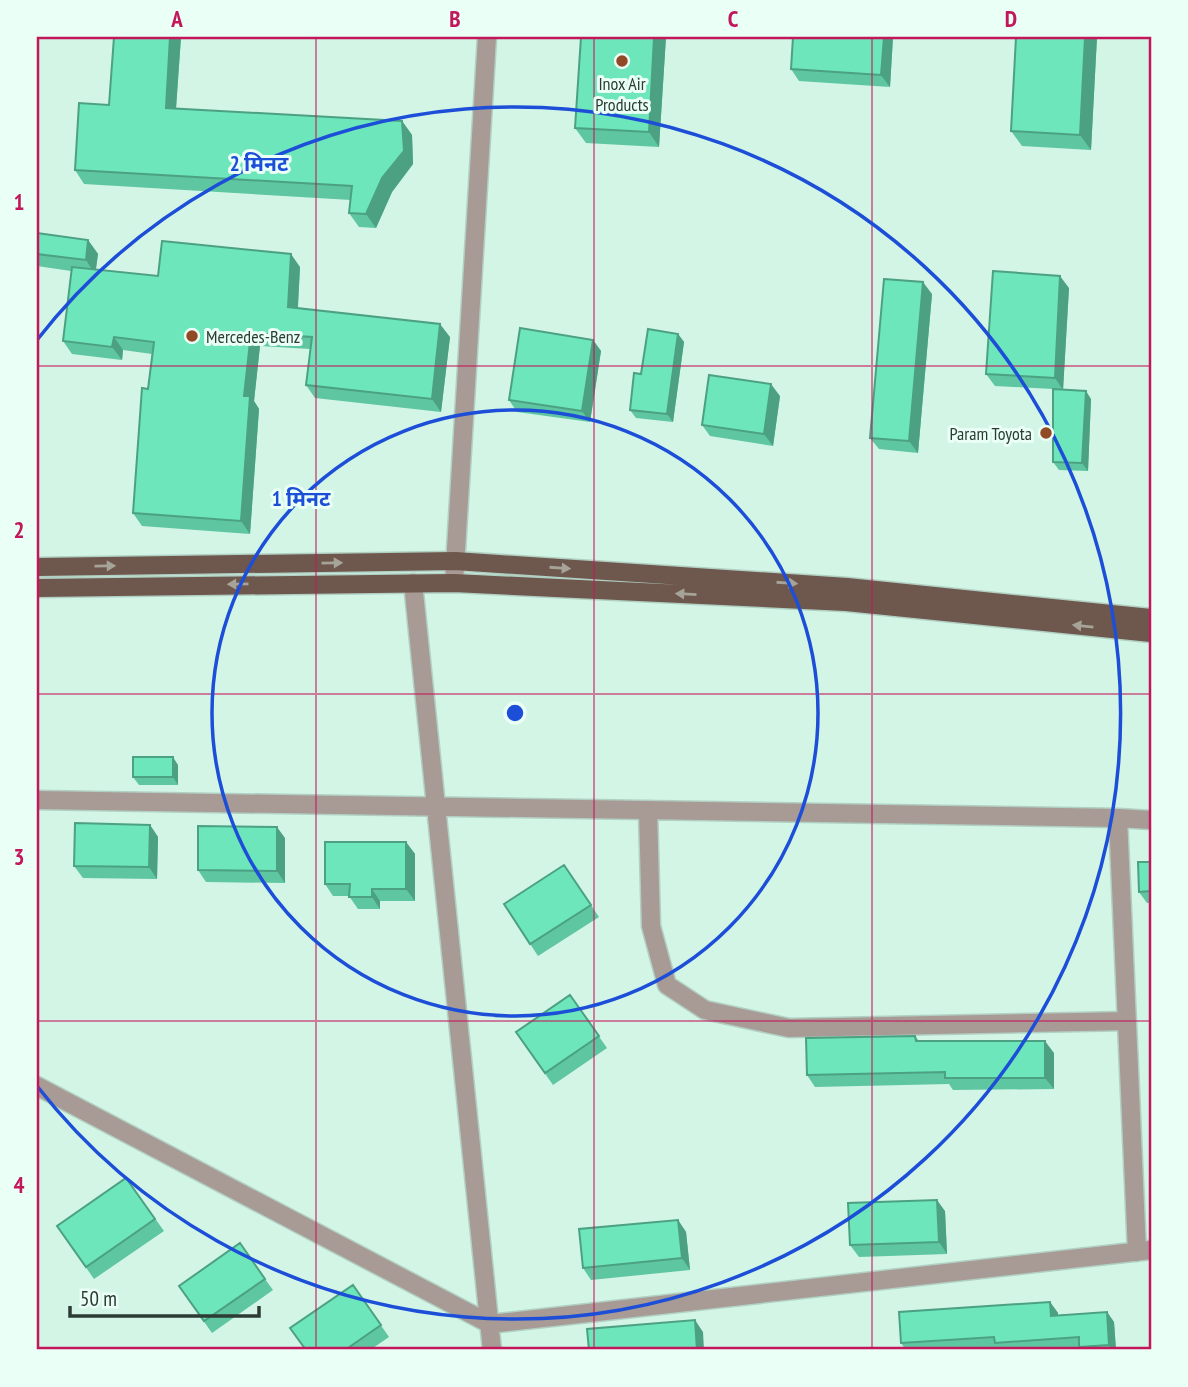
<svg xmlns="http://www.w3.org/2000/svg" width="1188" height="1387" font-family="'PT Sans Narrow','Noto Sans Devanagari',sans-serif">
  <rect width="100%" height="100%" fill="#d2f5e6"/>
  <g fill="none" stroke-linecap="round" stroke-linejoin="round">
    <defs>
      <path id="street" d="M 413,583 L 492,1350
        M 454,583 L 487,37
        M 37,800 L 1118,818 L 1151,820
        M 648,810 L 651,926 L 667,985 L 705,1010 L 789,1028 L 1127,1021
        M 1118,818 L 1137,1252
        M 37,1086 L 490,1324 L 1151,1250"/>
      <path id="primary" d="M 37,567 L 455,561 L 847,587 L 1151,618
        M 37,588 L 454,583 L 846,602 L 1151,633"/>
    </defs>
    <use href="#street" stroke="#b1d0c3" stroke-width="21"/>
    <use href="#primary" stroke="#b1d0c3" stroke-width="21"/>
    <use href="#street" stroke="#a89a94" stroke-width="18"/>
    <use href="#primary" stroke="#6e574c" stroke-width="18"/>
  </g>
  <path fill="#5ec6a1" d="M 114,37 L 181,37 L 176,109 L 402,121 L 412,135 L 413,164 L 392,192 L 376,228 L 359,227 L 349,213 L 351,200 L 84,184 L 75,170 L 109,105 Z
    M 666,37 L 659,147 L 586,143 L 575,128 Z
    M 828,37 L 893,37 L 890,87 L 799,81 L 791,69 Z
    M 1016,37 L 1097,37 L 1091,150 L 1022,146 L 1011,131 Z
    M 37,233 L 88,240 L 98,254 L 96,270 L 158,276 L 300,267 L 298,308 L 450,337 L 441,412 L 315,398 L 306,385 L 310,349 L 260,346 L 254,401 L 259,409 L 250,534 L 142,526 L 133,513 L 152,354 L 123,350 L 122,360 L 72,354 L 63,341 L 71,271 L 37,266 Z
    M 1069,288 L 1063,390 L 1091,399 L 1088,471 L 1059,470 L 1053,462 L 1053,389 L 995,386 L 986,374 Z
    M 932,294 L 918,453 L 879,449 L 870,438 Z
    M 678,334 L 684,342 L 673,422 L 636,418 L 630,410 L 641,374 Z
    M 593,340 L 601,351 L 590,422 L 517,412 L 509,400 Z
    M 780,396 L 773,446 L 710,436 L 702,425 Z
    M 178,765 L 178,785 L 139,785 L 133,777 Z
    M 150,825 L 158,837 L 157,879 L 83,878 L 74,866 Z
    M 285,838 L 285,883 L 206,882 L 198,870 Z
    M 406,842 L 415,854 L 415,901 L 380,901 L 380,909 L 358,909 L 349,896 L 333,896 L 325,884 Z
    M 1151,862 L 1151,903 L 1147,903 L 1139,892 Z
    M 564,865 L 599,917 L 538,956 L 504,904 Z
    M 570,995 L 607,1048 L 553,1085 L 516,1032 Z
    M 915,1036 L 919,1041 L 1054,1053 L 1054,1089 L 953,1090 L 949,1084 L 815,1087 L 807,1075 Z
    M 126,1178 L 164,1231 L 94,1279 L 57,1226 Z
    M 945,1211 L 947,1254 L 859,1257 L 850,1245 Z
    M 678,1220 L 686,1232 L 690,1270 L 591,1280 L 583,1268 Z
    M 265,1279 L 273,1290 L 212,1333 L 179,1286 Z
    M 353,1285 L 389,1337 L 370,1350 L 306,1350 Z
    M 1050,1302 L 1058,1313 L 1058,1315 L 1107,1312 L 1114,1322 L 1116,1350 L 1081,1350 L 1079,1347 L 1041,1350 L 1000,1350 L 998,1347 L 957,1350 L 906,1350 L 901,1343 Z"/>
  <path fill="#4ca183" d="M 170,37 L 181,37 L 175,122 L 166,108 Z
    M 654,37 L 666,37 L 659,147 L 649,132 Z
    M 884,37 L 893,37 L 890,87 L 881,75 Z
    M 1085,37 L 1097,37 L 1091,150 L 1080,135 Z
    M 402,121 L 412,135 L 413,164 L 392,192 L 376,228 L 366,214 Z
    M 88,240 L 98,254 L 95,274 L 86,260 Z
    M 291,254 L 300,267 L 297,320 L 288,307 Z
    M 1060,276 L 1069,288 L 1063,390 L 1055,378 Z
    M 923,282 L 932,294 L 918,453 L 909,441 Z
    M 440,324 L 450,337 L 441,412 L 432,399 Z
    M 251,333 L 260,346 L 254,401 L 259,409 L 250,534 L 241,521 L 244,396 Z
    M 678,334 L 684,342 L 673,422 L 667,414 Z
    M 114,337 L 123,350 L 122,360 L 112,347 Z
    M 593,340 L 601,351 L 590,422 L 582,411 Z
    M 771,384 L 780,396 L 773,446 L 764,434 Z
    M 1086,391 L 1091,399 L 1088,471 L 1082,463 Z
    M 173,757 L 178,765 L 178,785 L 173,777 Z
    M 150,825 L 158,837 L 157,879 L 149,867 Z
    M 277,827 L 285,838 L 285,883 L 277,871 Z
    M 406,842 L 415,854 L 415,901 L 406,889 Z
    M 372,889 L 380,901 L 380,909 L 372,897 Z
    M 1045,1041 L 1054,1053 L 1054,1089 L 1045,1078 Z
    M 937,1200 L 945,1211 L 947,1254 L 939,1242 Z
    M 678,1220 L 686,1232 L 690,1270 L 682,1258 Z
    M 1050,1302 L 1058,1313 L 1058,1326 L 1051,1316 Z
    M 1107,1312 L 1114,1322 L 1116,1350 L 1112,1350 L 1109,1345 Z
    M 695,1320 L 703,1332 L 704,1350 L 697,1350 Z"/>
  <path fill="#6de6bb" stroke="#4ca183" stroke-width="2" d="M 114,37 L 170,37 L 166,108 L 402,121 L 404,151 L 382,178 L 366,214 L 349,213 L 352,186 L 75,170 L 79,103 L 109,105 Z
    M 581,37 L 654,37 L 649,132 L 575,128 Z
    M 793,37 L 884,37 L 881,75 L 791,69 Z
    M 1016,37 L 1085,37 L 1080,135 L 1011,131 Z
    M 37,233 L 88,240 L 86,260 L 37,254 Z
    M 162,241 L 291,254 L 288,307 L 440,324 L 432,399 L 306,385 L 312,337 L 251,333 L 244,396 L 250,396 L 241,521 L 133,513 L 142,388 L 148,389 L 154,342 L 114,337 L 112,347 L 63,341 L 72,267 L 158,276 Z
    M 993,271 L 1060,276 L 1055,378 L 986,374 Z
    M 884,279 L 923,282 L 909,441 L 870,438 Z
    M 520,328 L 593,340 L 582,411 L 509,400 Z
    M 648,329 L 678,334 L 667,414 L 630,410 L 634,373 L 641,374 Z
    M 709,375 L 771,384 L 764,434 L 702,425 Z
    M 1053,389 L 1086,391 L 1082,463 L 1053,462 Z
    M 133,757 L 173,757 L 173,777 L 133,777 Z
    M 75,823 L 150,825 L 149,867 L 74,866 Z
    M 198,826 L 277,827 L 277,871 L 198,870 Z
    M 325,842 L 406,842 L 406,889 L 372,889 L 372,897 L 349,897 L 350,884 L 325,884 Z
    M 1138,862 L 1151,862 L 1151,891 L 1139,892 Z
    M 564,865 L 591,905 L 530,944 L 504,904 Z
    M 570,995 L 599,1036 L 545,1073 L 516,1032 Z
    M 915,1036 L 916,1041 L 1045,1041 L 1045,1078 L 945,1078 L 945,1072 L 807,1075 L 806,1038 Z
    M 126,1178 L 155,1219 L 86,1267 L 57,1226 Z
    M 937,1200 L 939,1242 L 850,1245 L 848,1203 Z
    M 678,1220 L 682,1258 L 583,1268 L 579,1229 Z
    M 240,1243 L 265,1279 L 204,1321 L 179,1286 Z
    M 353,1285 L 381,1325 L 345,1350 L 306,1350 L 290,1328 Z
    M 1050,1302 L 1051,1316 L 1107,1312 L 1109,1345 L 1079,1347 L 1079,1337 L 995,1343 L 994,1337 L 901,1343 L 899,1312 Z
    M 695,1320 L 697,1350 L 589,1350 L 587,1329 Z"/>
  <defs><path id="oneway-solid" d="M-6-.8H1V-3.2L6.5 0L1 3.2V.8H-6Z" transform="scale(1.75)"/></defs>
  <g fill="#a6a398">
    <use href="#oneway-solid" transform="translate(332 563) rotate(-1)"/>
    <use href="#oneway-solid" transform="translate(105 566) rotate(-1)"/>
    <use href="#oneway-solid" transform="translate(560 568) rotate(4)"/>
    <use href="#oneway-solid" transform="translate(787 583) rotate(4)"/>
    <use href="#oneway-solid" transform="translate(238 584) rotate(179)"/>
    <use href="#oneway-solid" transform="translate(686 594) rotate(-177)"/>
    <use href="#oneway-solid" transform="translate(1083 626) rotate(-174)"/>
  </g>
  <path fill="none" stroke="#c2185b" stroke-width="2" stroke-opacity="0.55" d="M 316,37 L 316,1350M 594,37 L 594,1350M 872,37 L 872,1350M 37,366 L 1151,366M 37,694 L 1151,694M 37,1021 L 1151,1021"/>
  <g fill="none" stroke="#1d4ed8" stroke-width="3.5">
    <circle cx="515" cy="713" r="303"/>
    <path d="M37 340A606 606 0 1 1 37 1086"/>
  </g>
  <g fill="#914a25" stroke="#eafff6" stroke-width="2.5">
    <circle cx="622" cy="61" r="7"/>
    <circle cx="192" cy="336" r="7"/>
    <circle cx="1046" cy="433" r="7"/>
  </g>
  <g text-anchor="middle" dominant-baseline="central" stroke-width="6" stroke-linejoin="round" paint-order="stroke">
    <g font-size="18" fill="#2d3b35" stroke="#eafff6">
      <text x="622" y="83">Inox Air<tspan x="622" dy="21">Products</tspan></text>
      <text x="206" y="336" text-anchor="start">Mercedes-Benz</text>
      <text x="1032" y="433" text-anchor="end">Param Toyota</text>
    </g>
  </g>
  <circle cx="515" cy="713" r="10" fill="#1d4ed8" stroke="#eafff6" stroke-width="3.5"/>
  <g font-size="21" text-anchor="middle" font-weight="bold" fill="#1d4ed8" stroke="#eafff6" stroke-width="6" stroke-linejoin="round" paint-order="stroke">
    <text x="259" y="171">2 मिनट</text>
    <text x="301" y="506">1 मिनट</text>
  </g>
  <rect width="1188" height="1387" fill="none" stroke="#eafff6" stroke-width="77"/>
  <path d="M70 1306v10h189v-10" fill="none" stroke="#2d3b35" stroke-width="3.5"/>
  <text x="80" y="1306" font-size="21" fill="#2d3b35" stroke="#eafff6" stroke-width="5" paint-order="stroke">50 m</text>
  <rect x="38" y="38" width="1112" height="1310" fill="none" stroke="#c2185b" stroke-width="2.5"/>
  <g font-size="23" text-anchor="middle" font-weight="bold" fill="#c2185b">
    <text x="177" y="27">A</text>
    <text x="455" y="27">B</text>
    <text x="733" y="27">C</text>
    <text x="1011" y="27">D</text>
    <text x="19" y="210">1</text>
    <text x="19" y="538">2</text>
    <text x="19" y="865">3</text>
    <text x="19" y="1193">4</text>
  </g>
</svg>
